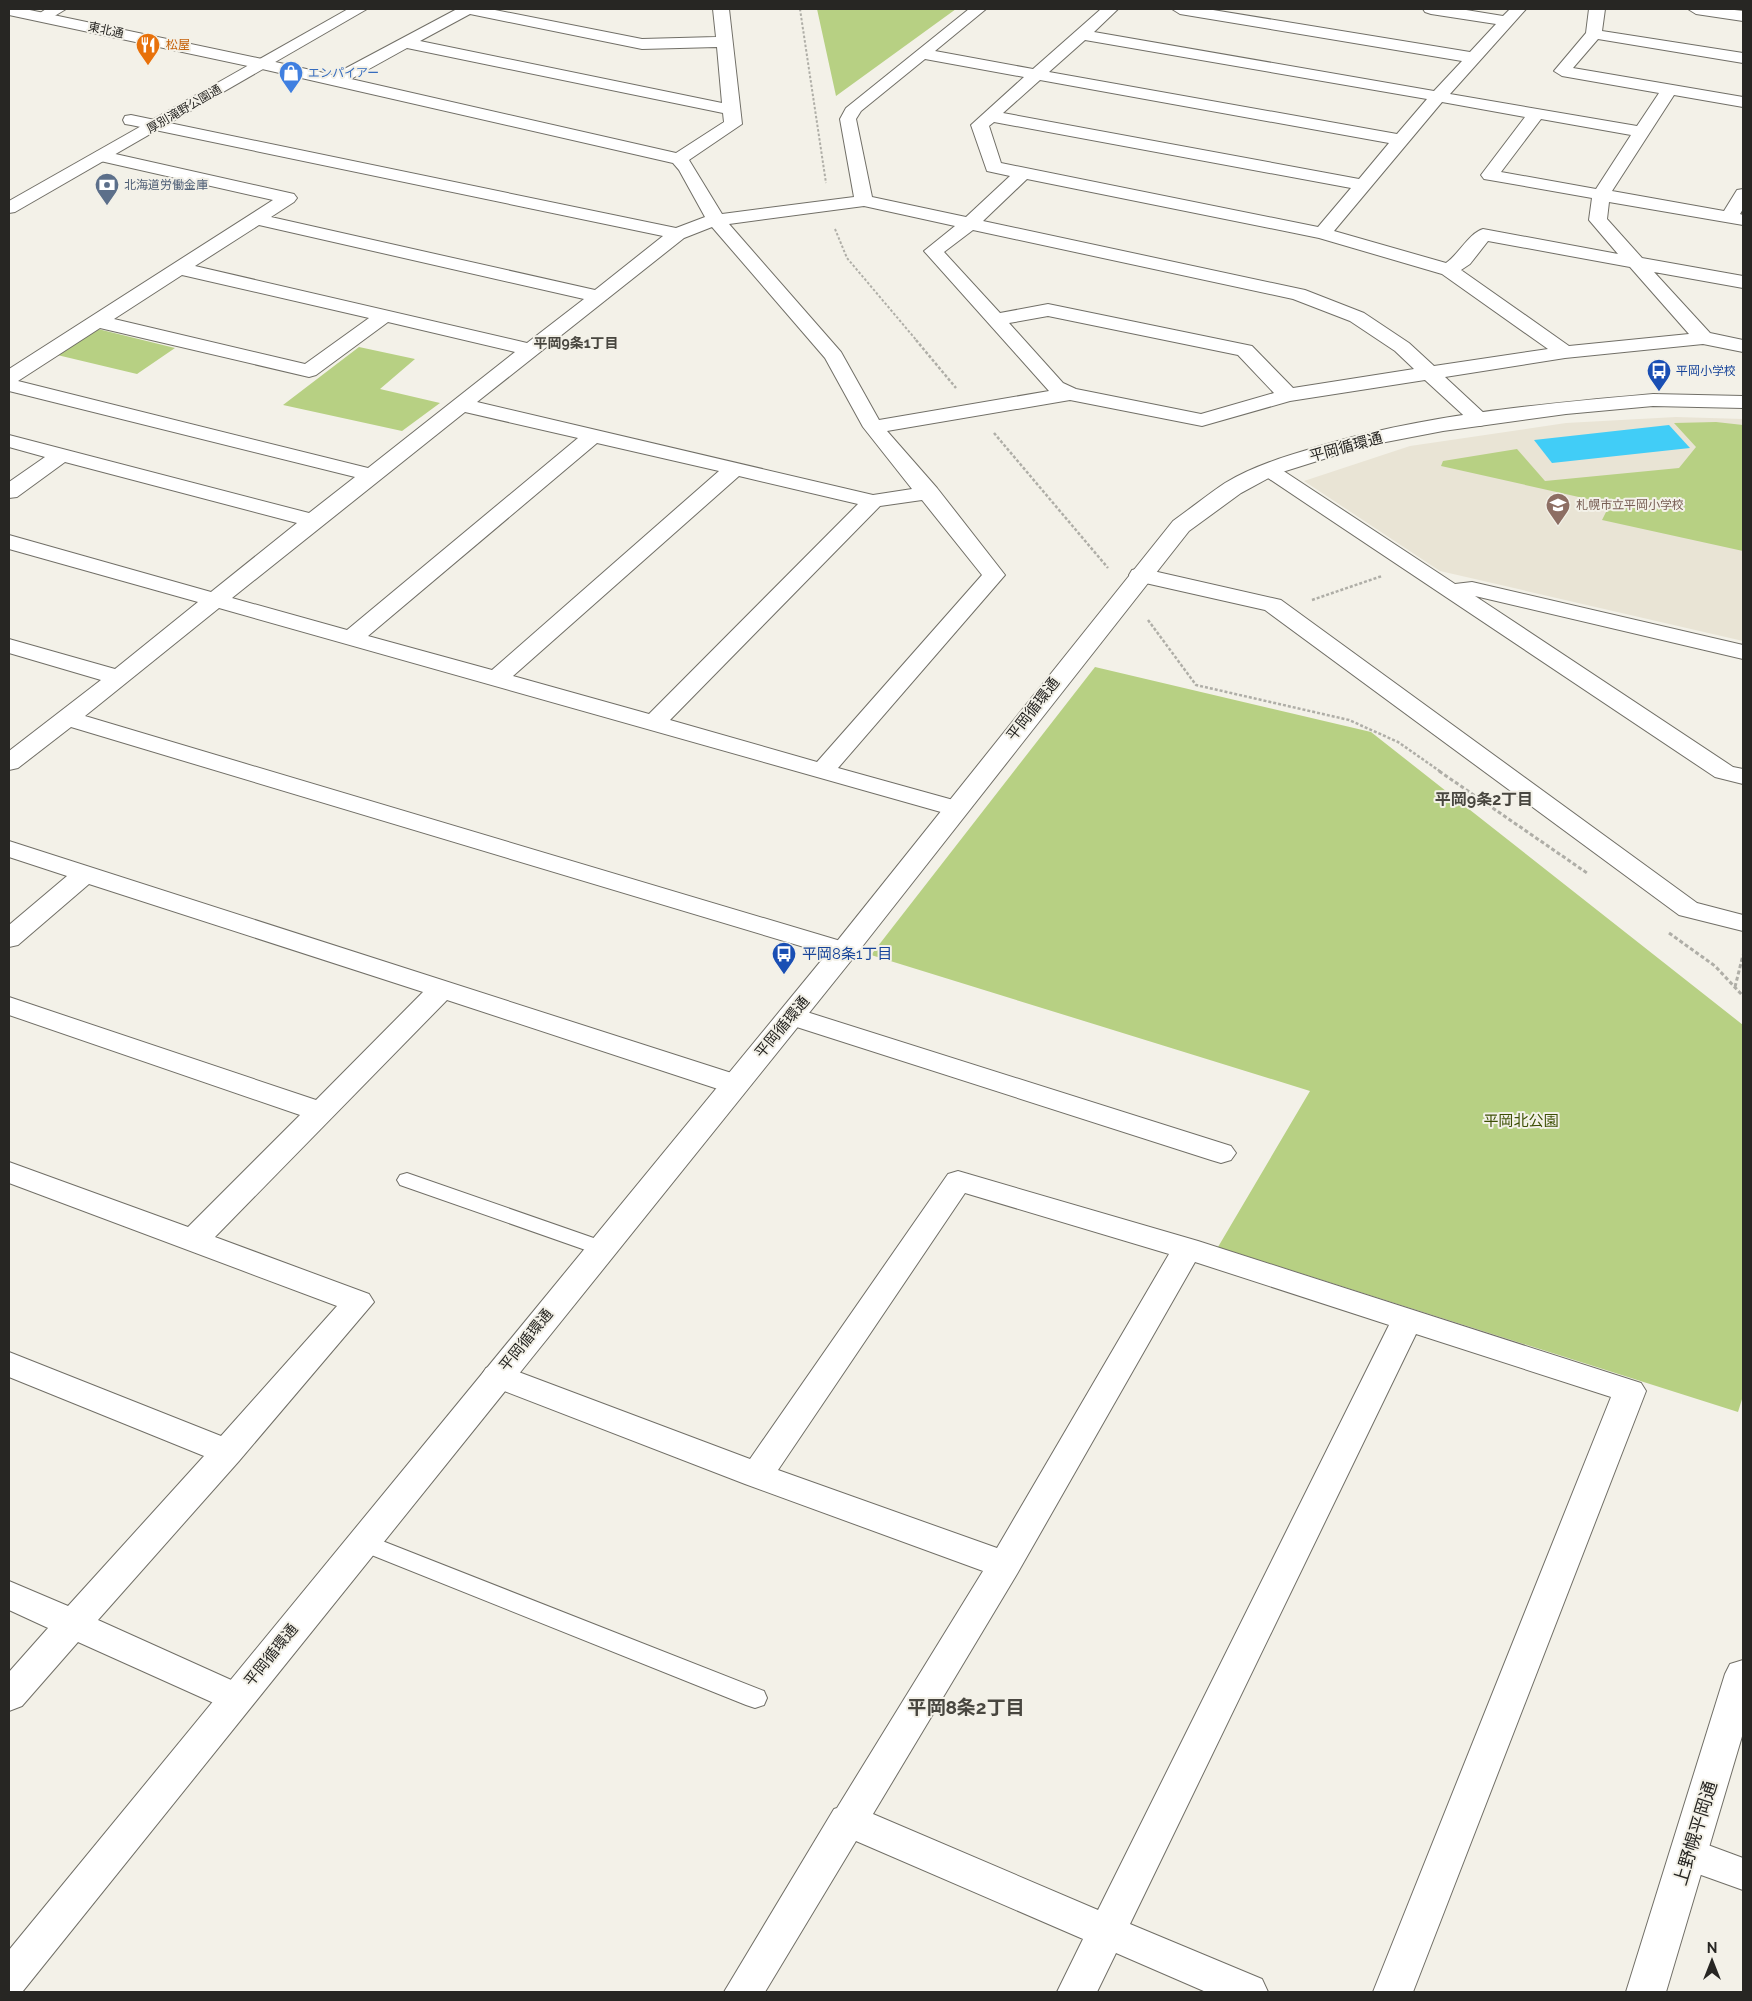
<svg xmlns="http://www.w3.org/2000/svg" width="1752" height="2001" font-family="Raleway,'Noto Sans JP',sans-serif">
  <rect width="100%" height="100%" fill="#f3f1e8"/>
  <path fill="#e9e4d5" d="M 1676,417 L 1743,419 L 1743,641 L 1440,571 L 1304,481 L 1410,446 L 1566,423 Z"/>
  <path fill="#b7d083" d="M 817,9 L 956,9 L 836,96 Z
    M 98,329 L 175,348 L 137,374 L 53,354 L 89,330 Z
    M 359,347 L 415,359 L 380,389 L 440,403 L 402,431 L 283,405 Z
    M 1716,422 L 1743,425 L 1743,551 L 1602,520 L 1610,504 L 1441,466 L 1443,461 L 1517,449 L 1545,481 L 1679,468 L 1696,447 L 1674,423 Z
    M 1095,667 L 1371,732 L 1743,1025 L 1743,1396 L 1738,1412 L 1218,1247 L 1310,1091 L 871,955 Z"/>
  <path fill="#41cdf7" d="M 1669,425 L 1690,448 L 1552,463 L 1534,440 Z"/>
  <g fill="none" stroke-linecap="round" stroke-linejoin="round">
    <defs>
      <path id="service" d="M 407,1173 L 608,1243 L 611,1248 L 608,1253 L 601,1255 L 594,1253 L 400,1185 L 397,1180 L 400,1175 Z
        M 362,1533 L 764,1691 L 767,1698 L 764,1705 L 755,1708 L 746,1705 L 354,1548 L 350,1542 L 354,1536 Z"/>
      <path id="minor" d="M 46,9 L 66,9 L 48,20 L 36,20 L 34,17 Z
        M 457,9 L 490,9 L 642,39 L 716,37 L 713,9 L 729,9 L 742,124 L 689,160 L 722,214 L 854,197 L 840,119 L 846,108 L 969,9 L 986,9 L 935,51 L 1033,69 L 1101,9 L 1118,9 L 1094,32 L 1434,91 L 1462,61 L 1180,14 L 1172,9 L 1207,9 L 1470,52 L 1496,24 L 1431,14 L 1425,12 L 1423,9 L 1460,9 L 1503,16 L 1510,9 L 1526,9 L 1450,94 L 1637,126 L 1659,93 L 1562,76 L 1554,71 L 1586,33 L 1589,9 L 1605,9 L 1602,31 L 1743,53 L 1743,63 L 1598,39 L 1573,68 L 1743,97 L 1743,107 L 1674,95 L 1612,191 L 1724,211 L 1737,190 L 1743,189 L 1743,209 L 1740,214 L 1743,215 L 1743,225 L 1609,202 L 1607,219 L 1642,258 L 1743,276 L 1743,288 L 1654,272 L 1710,333 L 1743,340 L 1743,352 L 1703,344 L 1565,358 L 1445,377 L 1487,416 L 1490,420 L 1487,424 L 1480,426 L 1473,424 L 1425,380 L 1290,401 L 1202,426 L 1070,400 L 887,431 L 937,488 L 1005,575 L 838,768 L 964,803 L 968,808 L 964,813 L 955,816 L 219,608 L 85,716 L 854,945 L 857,951 L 854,957 L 844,959 L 71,727 L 18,768 L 9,770 L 9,751 L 101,680 L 9,653 L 9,639 L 115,669 L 198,602 L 9,549 L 9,535 L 211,592 L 297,523 L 65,462 L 17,497 L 9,498 L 9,482 L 45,457 L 9,447 L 9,435 L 309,513 L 355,477 L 9,391 L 9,369 L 273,200 L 96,160 L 93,156 L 96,152 L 102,151 L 294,194 L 297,198 L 294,202 L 271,217 L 595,290 L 663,236 L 131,125 L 125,124 L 123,120 L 125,116 L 131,115 L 676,228 L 705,217 L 679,170 L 673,163 L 262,69 L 254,64 L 262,59 L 333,75 ZM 470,14 L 642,49 L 717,47 L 722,103 L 420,41 ZM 1085,40 L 1427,99 L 1397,134 L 1049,72 ZM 407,48 L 723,113 L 724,122 L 676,153 L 351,79 ZM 925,59 L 1024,77 L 971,125 L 987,171 L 1010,176 L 966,217 L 872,197 L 856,119 L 861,111 ZM 1040,80 L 1389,143 L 1359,179 L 1003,113 ZM 1442,102 L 1525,117 L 1481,175 L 1484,179 L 1490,180 L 1592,198 L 1589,220 L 1618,254 L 1483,229 C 1469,233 1459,254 1446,263 L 1334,231 ZM 1541,119 L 1631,135 L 1596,189 L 1501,172 ZM 994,122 L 1351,188 L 1318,227 L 1001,163 L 989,126 ZM 1027,179 L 1319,238 L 1442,274 L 1548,349 L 1434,366 L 1409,343 L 1364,313 L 1305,290 L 983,221 ZM 864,206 L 955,226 L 924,251 L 1049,391 L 879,420 L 841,352 L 729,224 ZM 259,225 L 584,299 L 527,343 L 195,266 ZM 712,227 L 825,358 L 863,427 L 912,489 L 873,495 L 477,402 L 684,238 ZM 973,230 L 1293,299 L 1350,321 L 1395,351 L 1414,369 L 1293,388 L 1252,346 L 1048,304 L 1000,313 L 944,252 ZM 1488,241 L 1630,267 L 1689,334 L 1569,346 L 1461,270 L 1470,264 ZM 182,275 L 369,318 L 305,364 L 114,319 ZM 1048,316 L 1238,355 L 1274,393 L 1201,414 L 1076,389 L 1063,383 L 1009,323 ZM 388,322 L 515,352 L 368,468 L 18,381 L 100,328 L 309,377 L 316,375 ZM 465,412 L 578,438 L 347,630 L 232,598 ZM 597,443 L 719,471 L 492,670 L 368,636 ZM 739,476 L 858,504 L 649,714 L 513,676 ZM 922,500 L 982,575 L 817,762 L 670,720 L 880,506 Z
        M 1688,9 L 1726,9 L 1743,11 L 1743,21 L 1696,14 Z
        M 1269,464 L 1276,466 L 1455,584 L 1472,582 L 1743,645 L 1743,659 L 1475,596 L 1733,767 L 1743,769 L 1743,784 L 1715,777 L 1262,474 L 1258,470 L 1262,466 Z
        M 1140,568 L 1281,600 L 1697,903 L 1743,915 L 1743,931 L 1679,915 L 1265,610 L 1132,580 L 1129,575 L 1132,570 Z
        M 9,841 L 744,1077 L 748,1084 L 744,1091 L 734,1093 L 724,1091 L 447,1000 L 215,1237 L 369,1294 L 374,1302 L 239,1461 L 98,1620 L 249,1688 L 254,1698 L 249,1708 L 236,1713 L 78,1642 L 22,1706 L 9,1711 L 9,1672 L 48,1628 L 9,1610 L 9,1581 L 68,1606 L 204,1456 L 9,1377 L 9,1352 L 221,1436 L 337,1306 L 9,1183 L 9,1162 L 188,1227 L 300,1115 L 9,1015 L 9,997 L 316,1100 L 423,992 L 89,884 L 18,945 L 9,947 L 9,925 L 67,876 L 9,857 Z
        M 791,1007 L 1231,1146 L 1236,1153 L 1231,1160 L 1221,1163 L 1211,1160 L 781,1022 L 777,1016 L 781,1010 Z
        M 958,1171 L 1198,1241 L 1641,1383 L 1646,1391 L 1413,1992 L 1373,1992 L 1611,1397 L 1416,1334 L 1130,1924 L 1262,1979 L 1268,1992 L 1206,1992 L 1116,1953 L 1097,1992 L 1057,1992 L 1083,1939 L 856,1841 L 765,1992 L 724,1992 L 834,1809 L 837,1808 L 983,1571 L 745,1484 L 486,1384 L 481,1376 L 486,1368 L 497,1364 L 508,1368 L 750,1459 L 948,1174 ZM 965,1193 L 1169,1254 L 997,1548 L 778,1470 ZM 1195,1262 L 1389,1325 L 1098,1910 L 873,1814 L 1017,1574 Z
        M 1689,1838 L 1743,1858 L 1743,1890 L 1676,1866 L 1670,1854 L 1676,1842 Z"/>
      <path id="tertiary" d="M 9,9 L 25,9 L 262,59 L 270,64 L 262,69 L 9,15 Z
        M 1653,394 L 1743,396 L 1743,408 L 1653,406 L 1566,414 L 1443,431 L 1365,446 L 1276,474 L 1241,493 L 1189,531 L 854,957 L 23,1991 L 9,1992 L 9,1950 L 834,945 L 1173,521 C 1190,509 1207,495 1225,483 C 1253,466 1286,456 1317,447 C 1425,414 1541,404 1653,394 Z
        M 1743,1660 L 1743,1733 L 1666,1992 L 1626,1992 L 1725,1674 L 1730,1664 Z"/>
      <path id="secondary" d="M 348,9 L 367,9 L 15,212 L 9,213 L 9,201 Z"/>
    </defs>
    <use href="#service" stroke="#716f67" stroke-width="2"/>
    <use href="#minor" stroke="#716f67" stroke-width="2"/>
    <use href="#tertiary" stroke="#716f67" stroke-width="2"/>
    <use href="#secondary" stroke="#716f67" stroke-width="2"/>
    <path stroke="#afaea7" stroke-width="2" stroke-dasharray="2.5 2" stroke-linecap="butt" d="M 800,9 L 826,183
      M 835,229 L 847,258 L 917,341"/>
    <path stroke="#afaea7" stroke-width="2.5" stroke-dasharray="3 2" stroke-linecap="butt" d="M 916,340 L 956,388
      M 994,433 L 1108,568
      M 1312,600 L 1382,576
      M 1148,620 L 1196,685 L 1349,720 L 1398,742 L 1441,772"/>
    <path stroke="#afaea7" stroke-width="3" stroke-dasharray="4 2.5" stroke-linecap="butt" d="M 1439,771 L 1587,873
      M 1669,933 L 1715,966 L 1743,996
      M 1735,987 L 1743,955"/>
    <use href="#service" fill="#fff" fill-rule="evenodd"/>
    <use href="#minor" fill="#fff" fill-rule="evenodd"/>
    <use href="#tertiary" fill="#fff" fill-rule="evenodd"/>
    <use href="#secondary" fill="#fff" fill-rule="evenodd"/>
  </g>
  <defs>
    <symbol id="restaurant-pin" viewBox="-11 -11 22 30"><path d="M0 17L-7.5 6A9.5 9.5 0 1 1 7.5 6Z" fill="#e8710a" stroke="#f3f1e8"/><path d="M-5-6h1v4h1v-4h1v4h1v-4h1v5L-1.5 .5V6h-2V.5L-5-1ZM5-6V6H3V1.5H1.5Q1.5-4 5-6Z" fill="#fff"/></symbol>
    <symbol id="shop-pin" viewBox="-11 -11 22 30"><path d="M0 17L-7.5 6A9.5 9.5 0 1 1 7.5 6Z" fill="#3f7fe0" stroke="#f3f1e8"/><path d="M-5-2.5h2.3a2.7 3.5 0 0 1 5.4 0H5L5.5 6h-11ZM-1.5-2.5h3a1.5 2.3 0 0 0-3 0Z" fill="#fff"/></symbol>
    <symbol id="bank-pin" viewBox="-11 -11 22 30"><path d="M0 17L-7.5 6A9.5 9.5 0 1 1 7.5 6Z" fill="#5c6f8a" stroke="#f3f1e8"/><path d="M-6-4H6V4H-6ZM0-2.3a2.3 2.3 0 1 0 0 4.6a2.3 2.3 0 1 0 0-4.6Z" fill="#fff"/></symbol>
    <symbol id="bus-pin" viewBox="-11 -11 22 30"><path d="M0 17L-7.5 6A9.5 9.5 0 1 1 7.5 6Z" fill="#1a4fb4" stroke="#f3f1e8"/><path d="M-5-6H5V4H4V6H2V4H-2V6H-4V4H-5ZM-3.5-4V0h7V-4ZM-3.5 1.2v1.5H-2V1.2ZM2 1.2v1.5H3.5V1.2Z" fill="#fff"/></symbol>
    <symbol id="school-pin" viewBox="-11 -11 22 30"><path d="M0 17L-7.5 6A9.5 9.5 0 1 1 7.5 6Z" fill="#8d6e63" stroke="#f3f1e8"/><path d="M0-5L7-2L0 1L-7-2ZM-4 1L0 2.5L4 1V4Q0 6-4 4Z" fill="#fff"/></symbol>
  </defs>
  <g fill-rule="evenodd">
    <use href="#restaurant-pin" x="134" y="31" width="28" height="38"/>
    <use href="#shop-pin" x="277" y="59" width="28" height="38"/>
    <use href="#bank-pin" x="93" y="171" width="28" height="38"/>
    <use href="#bus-pin" x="1645" y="357" width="28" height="38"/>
    <use href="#school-pin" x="1544" y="491" width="28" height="38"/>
    <use href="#bus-pin" x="770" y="940" width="28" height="38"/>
  </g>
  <g text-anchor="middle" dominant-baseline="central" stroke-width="4" stroke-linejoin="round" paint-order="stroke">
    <g font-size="12" fill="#272623" stroke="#f3f1e8">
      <text transform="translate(106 30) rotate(12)">東北通</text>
      <text transform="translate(184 109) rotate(-30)">厚別滝野公園通</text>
    </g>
    <g font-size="12" fill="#c56008" stroke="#f3f1e8" text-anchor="start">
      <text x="166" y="45">松屋</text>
    </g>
    <g font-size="12" fill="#366cbe" stroke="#f3f1e8" text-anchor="start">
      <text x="308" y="73">エンパイアー</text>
    </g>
    <g font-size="12" fill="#4e5e75" stroke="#f3f1e8" text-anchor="start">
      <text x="124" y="185">北海道労働金庫</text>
    </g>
    <g font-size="12" fill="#164399" stroke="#f3f1e8" text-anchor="start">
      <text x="1676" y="371">平岡小学校</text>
    </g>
    <g font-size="12" fill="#785e54" stroke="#f3f1e8" text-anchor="start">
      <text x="1576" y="505">札幌市立平岡小学校</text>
    </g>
    <g font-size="14" font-weight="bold" fill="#48463f" stroke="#f3f1e8">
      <text x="576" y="343">平岡9条1丁目</text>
    </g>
    <g font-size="15" fill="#272623" stroke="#f3f1e8">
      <text transform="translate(1346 447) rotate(-15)">平岡循環通</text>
      <text transform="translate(1033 709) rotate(-52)">平岡循環通</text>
      <text transform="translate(782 1027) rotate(-50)">平岡循環通</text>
      <text transform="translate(526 1340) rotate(-51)">平岡循環通</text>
      <text transform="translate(271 1655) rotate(-51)">平岡循環通</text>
    </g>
    <g font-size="15" fill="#164399" stroke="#f3f1e8" text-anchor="start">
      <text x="802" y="954">平岡8条1丁目</text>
    </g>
    <g font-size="15" fill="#3e5005" stroke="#f3f1e8">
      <text x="1521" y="1121">平岡北公園</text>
    </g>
    <g font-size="16" font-weight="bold" fill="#48463f" stroke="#f3f1e8">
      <text x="1484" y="799">平岡9条2丁目</text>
    </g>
    <g font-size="18" fill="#272623" stroke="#f3f1e8">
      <text transform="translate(1695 1833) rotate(-73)">上野幌平岡通</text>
    </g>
    <g font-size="19" font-weight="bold" fill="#48463f" stroke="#f3f1e8">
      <text x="966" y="1707">平岡8条2丁目</text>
    </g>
  </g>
  <rect width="1752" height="2001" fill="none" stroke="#272623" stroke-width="20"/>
  <g transform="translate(1712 1961)" stroke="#f3f1e8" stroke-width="4" paint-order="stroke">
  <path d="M0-4L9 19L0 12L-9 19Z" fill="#272623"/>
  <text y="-8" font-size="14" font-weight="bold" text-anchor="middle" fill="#272623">N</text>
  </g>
</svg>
